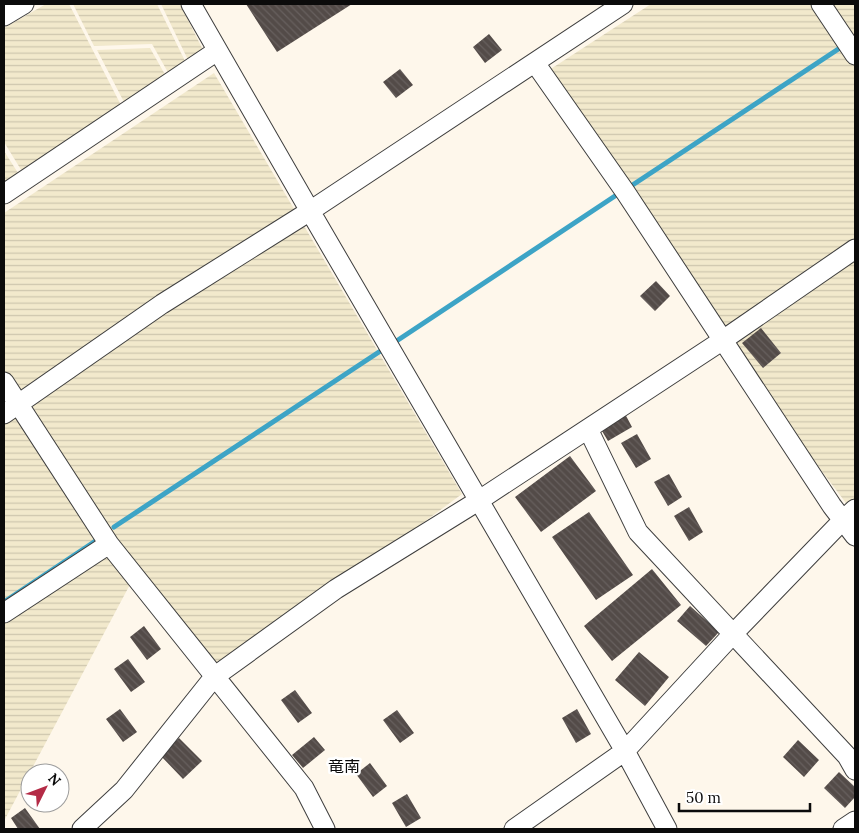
<svg xmlns="http://www.w3.org/2000/svg" width="859" height="833" font-family="Lora,'Noto Sans JP',serif">
  <defs>
    <pattern id="farmland-rules" width="6" height="5" patternUnits="userSpaceOnUse" patternTransform="scale(1.25)"><rect width="6" height="5" fill="#f2e9cc"/><path d="M0 2.5h6" fill="none" stroke="#cec6ae"/></pattern>
    <pattern id="building-back-hatch" width="6" height="6" patternUnits="userSpaceOnUse" patternTransform="scale(1.25)"><rect width="6" height="6" fill="#534b48"/><path d="M-1 5l2 2M0 0l6 6M5-1l2 2" fill="none" stroke="#67605e"/></pattern>
  </defs>
  <rect width="100%" height="100%" fill="#fef7eb"/>
  <path fill="url(#farmland-rules)" d="M 46,4 L 69,4 L 122,107 L 23,173 L 4,142 L 4,28 Z
    M 73,4 L 157,4 L 187,65 L 170,76 L 152,44 L 94,46 Z
    M 161,4 L 180,4 L 204,52 L 189,62 Z
    M 651,4 L 855,4 L 855,509 L 852,511 L 723,340 L 543,74 Z
    M 150,48 L 167,78 L 125,104 L 97,50 Z
    M 214,73 L 462,494 L 214,677 L 134,577 L 4,821 L 4,213 Z
    M 4,151 L 20,176 L 4,187 Z"/>
  <g fill="none" stroke-linecap="round" stroke-linejoin="round">
    <path stroke="#3da4c6" stroke-width="5" d="M 628,188 L 855,38
      M 392,344 L 621,192
      M 114,527 L 385,348
      M 4,602 L 97,540"/>
  </g>
  <path fill="url(#building-back-hatch)" d="M 246,4 L 352,4 L 277,52 Z
    M 489,34 L 502,50 L 485,63 L 473,47 Z
    M 400,69 L 413,85 L 396,98 L 383,82 Z
    M 656,281 L 670,296 L 655,311 L 640,296 Z
    M 761,328 L 781,353 L 763,368 L 742,343 Z
    M 624,412 L 632,427 L 608,441 L 599,426 Z
    M 637,434 L 651,459 L 636,468 L 621,443 Z
    M 570,456 L 596,491 L 541,532 L 515,497 Z
    M 669,474 L 682,497 L 668,506 L 654,482 Z
    M 689,507 L 703,532 L 689,541 L 674,516 Z
    M 589,512 L 633,575 L 596,600 L 552,537 Z
    M 652,569 L 681,605 L 612,661 L 584,626 Z
    M 690,606 L 719,632 L 706,646 L 677,621 Z
    M 144,626 L 161,649 L 147,660 L 130,637 Z
    M 639,652 L 669,677 L 645,706 L 615,680 Z
    M 128,659 L 145,682 L 131,692 L 114,669 Z
    M 295,690 L 312,713 L 298,723 L 281,700 Z
    M 120,709 L 137,732 L 123,742 L 106,719 Z
    M 577,709 L 591,734 L 576,743 L 562,718 Z
    M 397,710 L 414,733 L 400,743 L 383,720 Z
    M 314,737 L 325,750 L 303,768 L 292,755 Z
    M 179,738 L 202,761 L 183,779 L 160,755 Z
    M 798,740 L 819,760 L 804,777 L 783,757 Z
    M 370,763 L 387,786 L 373,797 L 356,774 Z
    M 839,772 L 855,787 L 855,797 L 845,808 L 824,788 Z
    M 407,794 L 421,818 L 406,827 L 392,803 Z
    M 25,808 L 40,829 L 18,829 L 11,818 Z"/>
  <g fill="none" stroke-linecap="round" stroke-linejoin="round">
    <defs>
      <path id="minor" d="M 191,4 L 310,211 L 625,751 L 667,829
        M 821,4 L 855,55
        M 4,16 L 24,4
        M 535,63 L 626,193 L 832,506 L 855,536
        M 4,194 L 217,51
        M 4,382 L 109,544 L 304,788 L 325,829
        M 4,414 L 162,304 L 310,211 L 623,4
        M 588,429 L 638,532 L 847,756 L 855,770
        M 4,613 L 109,544
        M 82,829 L 124,790 L 214,677 L 336,589 L 478,501 L 723,340 L 855,249
        M 514,829 L 625,751 L 731,636 L 843,520 L 855,509
        M 843,829 L 855,821"/>
    </defs>
    <use href="#minor" stroke="#3e3e3e" stroke-width="21"/>
    <use href="#minor" stroke="#fff" stroke-width="19"/>
  </g>
  <g text-anchor="middle" dominant-baseline="central" stroke-width="5" stroke-linejoin="round" paint-order="stroke">
    <g font-size="16" fill="#0b0b0b" stroke="#fff">
      <text x="344" y="766">竜南</text>
    </g>
  </g>
  <rect width="859" height="833" fill="none" stroke="#0b0b0b" stroke-width="10"/>
  <g transform="translate(45 788) rotate(48)"><circle r="24" fill="#ffffff" stroke="#9d9d9d"/>
  <path d="M0-4L9 19L0 12L-9 19Z" fill="#b42b46"/>
  <text y="-8" font-size="14" font-weight="bold" text-anchor="middle" fill="#0b0b0b">N</text>
  </g>
  <path d="M679 803v8h131v-8" fill="none" stroke="#0b0b0b" stroke-width="2.5"/>
  <text x="686" y="803" font-size="15" fill="#0b0b0b" stroke="#ffffff" stroke-width="4" paint-order="stroke">50 m</text>
</svg>
